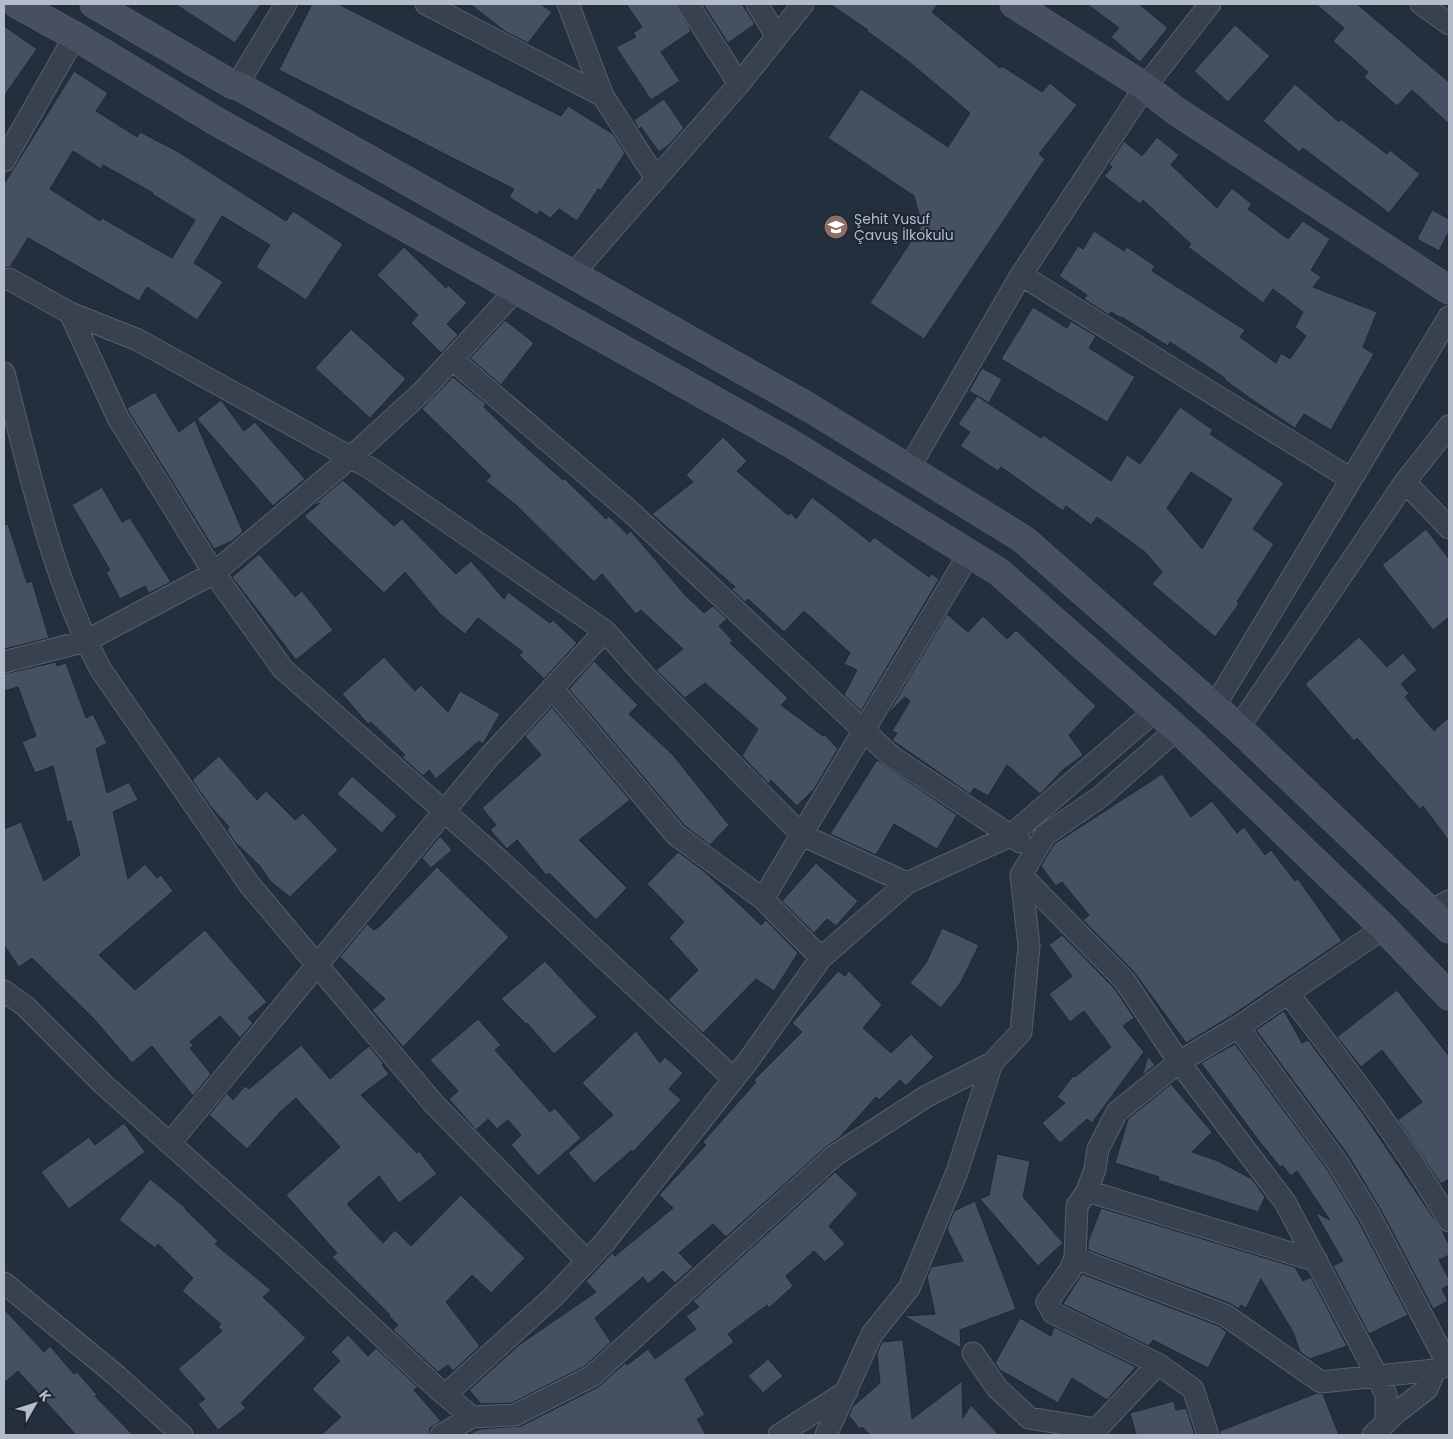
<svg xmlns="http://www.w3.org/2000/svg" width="1453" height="1439" font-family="Poppins,sans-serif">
  <rect width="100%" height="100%" fill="#242f3e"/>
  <path fill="#455162" stroke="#1f2835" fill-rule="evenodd" d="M 175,4 L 261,4 L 235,43 Z
    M 312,4 L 338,4 L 561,116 L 568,106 L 613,134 L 625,153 L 601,190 L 598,189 L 577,221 L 559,209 L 550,218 L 540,211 L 537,215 L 509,197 L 514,189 L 279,70 Z
    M 470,4 L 541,4 L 552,12 L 528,43 L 506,32 Z
    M 626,4 L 676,4 L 691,31 L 661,52 L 680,81 L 651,100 L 616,47 L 636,37 L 633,33 L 642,27 Z
    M 703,4 L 742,4 L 755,24 L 728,43 Z
    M 830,4 L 938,4 L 932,12 L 1000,68 L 1002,66 L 1042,92 L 1050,83 L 1077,105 L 1039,154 L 1045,159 L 924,339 L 870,303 L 922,225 L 914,196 L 828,138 L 861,89 L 948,147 L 970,113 L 908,61 L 867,31 L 868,30 Z
    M 1087,4 L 1139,4 L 1168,28 L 1140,62 L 1111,37 L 1119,28 Z
    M 1316,4 L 1357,4 L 1449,82 L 1449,124 L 1412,90 L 1397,106 L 1364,77 L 1368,72 L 1333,41 L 1344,28 Z
    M 1235,25 L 1270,56 L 1228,102 L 1194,71 Z
    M 4,26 L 37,49 L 4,96 Z
    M 74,71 L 108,93 L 96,111 L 137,137 L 140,132 L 177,151 L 286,221 L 293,211 L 343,244 L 306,300 L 256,267 L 270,245 L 222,216 L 194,263 L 223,282 L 197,320 L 147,287 L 139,301 L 28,238 L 10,267 L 4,268 L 4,184 ZM 73,151 L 101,169 L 103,165 L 153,193 L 152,194 L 195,220 L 172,258 L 102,218 L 100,221 L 50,189 Z
    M 1295,84 L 1339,122 L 1341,119 L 1387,154 L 1390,150 L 1420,174 L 1389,213 L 1303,148 L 1299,152 L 1263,121 Z
    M 664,99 L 684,128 L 670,144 L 659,152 L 641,127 L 639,130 L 634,120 Z
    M 1157,137 L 1179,155 L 1171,165 L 1217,208 L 1232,188 L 1252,204 L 1248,209 L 1288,239 L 1303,221 L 1330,239 L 1311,270 L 1321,277 L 1313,287 L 1377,312 L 1363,347 L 1374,354 L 1331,430 L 1304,414 L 1295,428 L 1248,397 L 1224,379 L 1225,378 L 1170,342 L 1168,346 L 1122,317 L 1121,318 L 1111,312 L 1109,315 L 1084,299 L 1087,295 L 1059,276 L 1078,246 L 1083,249 L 1094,231 L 1124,251 L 1127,247 L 1155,266 L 1152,271 L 1245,330 L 1240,337 L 1276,363 L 1281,353 L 1290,359 L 1306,336 L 1295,327 L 1303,312 L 1273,289 L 1263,303 L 1188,247 L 1191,244 L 1143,200 L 1140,204 L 1104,176 L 1112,167 L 1109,164 L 1124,141 L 1142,156 Z
    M 1432,210 L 1449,219 L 1449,231 L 1439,251 L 1417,239 Z
    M 404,247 L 446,288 L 448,285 L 467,303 L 447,324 L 458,335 L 441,353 L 411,323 L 418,315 L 377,275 Z
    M 1033,307 L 1067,328 L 1071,321 L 1096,336 L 1089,348 L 1135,377 L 1107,422 L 1001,359 Z
    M 505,320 L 534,343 L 501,385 L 470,358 Z
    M 351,329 L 406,379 L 370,418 L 315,368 Z
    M 982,368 L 1002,379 L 989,403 L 969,391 Z
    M 453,377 L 486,404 L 484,407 L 519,441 L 563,480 L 564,478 L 606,519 L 609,516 L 627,534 L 631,531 L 684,594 L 704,613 L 713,606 L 727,619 L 719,626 L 733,641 L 730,643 L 788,698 L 781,705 L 823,736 L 824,734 L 838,749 L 814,789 L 797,806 L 771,780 L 769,784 L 742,756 L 758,729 L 705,683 L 685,698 L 656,670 L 683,649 L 641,610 L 636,614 L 602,574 L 594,582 L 517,506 L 486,481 L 491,476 L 422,409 Z
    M 155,392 L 179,432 L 195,420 L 243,532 L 232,541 L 214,549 L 129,412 L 127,408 Z
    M 977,396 L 1041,438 L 1043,435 L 1111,481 L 1127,455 L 1140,464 L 1180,407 L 1213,430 L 1210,434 L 1284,483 L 1253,529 L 1274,544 L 1237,602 L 1239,604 L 1215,637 L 1152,584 L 1162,572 L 1145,552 L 1097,517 L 1091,525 L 1066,506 L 1063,511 L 1001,467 L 998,471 L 960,446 L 970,432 L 958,424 ZM 1191,472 L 1232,499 L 1202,549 L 1167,508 Z
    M 221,400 L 244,431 L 255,422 L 305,479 L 273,506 L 197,419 Z
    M 723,437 L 747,461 L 737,471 L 788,515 L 791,513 L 796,519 L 812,497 L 870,542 L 874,537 L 929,577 L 932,574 L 939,579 L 861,711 L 844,695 L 857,670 L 844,664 L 850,653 L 804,611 L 784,632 L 748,599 L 745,602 L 731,589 L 735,587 L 652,514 L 693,482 L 686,475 Z
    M 343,480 L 394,526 L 402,519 L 456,574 L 471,561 L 504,599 L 508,592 L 550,623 L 553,620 L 577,643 L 544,679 L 519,655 L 523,652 L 478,618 L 465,634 L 440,614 L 405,572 L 384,593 L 304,516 L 320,503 L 312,506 Z
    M 102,487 L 122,522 L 130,518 L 171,582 L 149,593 L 145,586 L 120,599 L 106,572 L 110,570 L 72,505 Z
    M 8,524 L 27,583 L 32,581 L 49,638 L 4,649 L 4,525 Z
    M 1426,529 L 1449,559 L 1449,617 L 1433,630 L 1382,565 Z
    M 259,554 L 295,597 L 302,591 L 333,630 L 296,660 L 232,577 Z
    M 947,614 L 968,632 L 983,616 L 1007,639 L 1016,630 L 1096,706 L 1069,735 L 1083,755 L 1064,769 L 1040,794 L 1007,765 L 988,796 L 974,788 L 970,794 L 892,740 L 897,733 L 892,731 L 910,701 L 905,697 L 887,715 Z
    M 1359,637 L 1387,667 L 1403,653 L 1417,670 L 1401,684 L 1409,693 L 1405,697 L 1434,731 L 1449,717 L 1449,841 L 1423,806 L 1420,809 L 1357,738 L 1354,741 L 1305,684 Z
    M 384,657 L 415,691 L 421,685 L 448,712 L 460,691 L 500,714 L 483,744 L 479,741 L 436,779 L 429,770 L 423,776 L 402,757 L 405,755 L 371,722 L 368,724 L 342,694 Z
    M 594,661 L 638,705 L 629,714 L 673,755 L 729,825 L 710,845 L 685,826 L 569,689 Z
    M 56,662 L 57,666 L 66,663 L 86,718 L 93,714 L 107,743 L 96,749 L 107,793 L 129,782 L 138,800 L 113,812 L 128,879 L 145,864 L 157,878 L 161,875 L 173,891 L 99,955 L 135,990 L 205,930 L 267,1002 L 248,1018 L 253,1023 L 240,1038 L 220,1016 L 190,1042 L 194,1046 L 190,1048 L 211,1074 L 193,1096 L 152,1046 L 132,1063 L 93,1018 L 32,958 L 19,967 L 4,945 L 4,829 L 21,822 L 44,881 L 80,855 L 71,821 L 67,822 L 53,766 L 35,773 L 22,742 L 36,736 L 18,687 L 4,691 L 4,674 Z
    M 552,707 L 630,800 L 579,840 L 627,888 L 596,920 L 549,873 L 546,875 L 517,840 L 507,849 L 490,830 L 496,825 L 482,808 L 541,755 L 525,736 Z
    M 219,756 L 257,800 L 266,791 L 295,820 L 303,813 L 338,850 L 290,897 L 270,881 L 260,866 L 234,841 L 227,830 L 229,827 L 211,807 L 192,780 Z
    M 877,760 L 957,815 L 937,849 L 894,824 L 876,855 L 830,834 Z
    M 1162,774 L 1191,817 L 1212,801 L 1237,833 L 1244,827 L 1265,855 L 1271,850 L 1295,881 L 1298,879 L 1342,941 L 1231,1016 L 1186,1043 L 1134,972 L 1083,920 L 1089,915 L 1062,882 L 1056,886 L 1041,866 L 1054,844 Z
    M 352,776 L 397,816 L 382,833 L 337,794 Z
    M 440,836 L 452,850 L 431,868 L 422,858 Z
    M 678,852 L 705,872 L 761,925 L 766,920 L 798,953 L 774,991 L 756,979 L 703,1033 L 668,1000 L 698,970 L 669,938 L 684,922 L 647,884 Z
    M 816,863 L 858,901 L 836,926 L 827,919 L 814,933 L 782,901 Z
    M 437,867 L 509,937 L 403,1047 L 372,1010 L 385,999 L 340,957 L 367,924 L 374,930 L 380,926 Z
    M 942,928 L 979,945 L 961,982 L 941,1008 L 910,983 L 926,963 Z
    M 1062,935 L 1115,989 L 1134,1018 L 1123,1026 L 1144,1052 L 1092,1123 L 1087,1119 L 1060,1143 L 1042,1123 L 1065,1103 L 1057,1097 L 1073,1076 L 1075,1077 L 1111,1047 L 1084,1011 L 1070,1022 L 1049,994 L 1072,976 L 1049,945 Z
    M 545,961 L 597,1017 L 554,1054 L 527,1023 L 526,1024 L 501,999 Z
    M 838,971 L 845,976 L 849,971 L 882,1005 L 863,1028 L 891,1053 L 911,1034 L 934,1057 L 906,1086 L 900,1080 L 879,1100 L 876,1097 L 839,1138 L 826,1147 L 726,1237 L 713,1224 L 679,1253 L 693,1267 L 675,1283 L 663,1271 L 648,1284 L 643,1277 L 595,1318 L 611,1342 L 585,1366 L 512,1403 L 481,1404 L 469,1390 L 519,1345 L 596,1292 L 586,1281 L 612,1253 L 615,1256 L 673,1208 L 659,1195 L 706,1145 L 703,1142 L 756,1082 L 754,1080 L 802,1032 L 792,1023 Z
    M 1397,990 L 1449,1056 L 1449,1179 L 1441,1184 L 1398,1120 L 1422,1102 L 1382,1050 L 1361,1067 L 1337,1037 Z
    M 1284,1011 L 1302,1043 L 1308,1040 L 1362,1112 L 1443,1232 L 1449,1245 L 1449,1255 L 1439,1260 L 1449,1279 L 1449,1285 L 1442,1289 L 1448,1301 L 1433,1309 L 1381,1210 L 1348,1155 L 1256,1030 Z
    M 478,1019 L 501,1045 L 495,1050 L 550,1112 L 555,1108 L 581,1138 L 538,1176 L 511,1145 L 521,1135 L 508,1120 L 497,1129 L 488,1119 L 476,1130 L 449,1099 L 458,1091 L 430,1060 Z
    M 636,1031 L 660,1063 L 665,1057 L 683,1073 L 669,1089 L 681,1100 L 633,1152 L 632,1150 L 594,1183 L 568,1153 L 613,1115 L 582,1083 Z
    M 1235,1044 L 1327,1169 L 1359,1222 L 1408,1315 L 1369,1334 L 1333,1266 L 1343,1261 L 1315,1212 L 1330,1220 L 1297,1171 L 1291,1176 L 1282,1165 L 1281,1168 L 1259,1141 L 1201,1063 Z
    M 301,1045 L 330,1079 L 369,1046 L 384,1064 L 382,1065 L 389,1074 L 361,1095 L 417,1153 L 419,1151 L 437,1174 L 399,1203 L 379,1176 L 347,1204 L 383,1243 L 395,1230 L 411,1246 L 461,1195 L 525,1258 L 491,1293 L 472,1275 L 446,1302 L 480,1346 L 453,1371 L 448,1365 L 438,1372 L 393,1330 L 398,1325 L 389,1316 L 390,1315 L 332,1257 L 337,1253 L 286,1195 L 340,1147 L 296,1098 L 280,1112 L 247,1149 L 209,1115 L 227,1093 L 233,1100 L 245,1086 L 249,1089 Z
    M 1148,1056 L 1155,1065 L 1142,1076 Z
    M 1171,1084 L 1212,1132 L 1192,1152 L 1218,1161 L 1252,1179 L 1265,1197 L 1258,1212 L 1158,1180 L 1159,1177 L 1115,1163 L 1128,1119 Z
    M 124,1123 L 145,1152 L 69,1209 L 41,1172 L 89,1137 L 95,1145 Z
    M 997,1154 L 1030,1161 L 1023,1197 L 1063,1243 L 1038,1266 L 980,1199 L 989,1195 Z
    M 835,1172 L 858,1194 L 829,1226 L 845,1244 L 825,1262 L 814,1251 L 786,1276 L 793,1286 L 769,1308 L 767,1305 L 728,1334 L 734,1342 L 685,1379 L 705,1415 L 697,1419 L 706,1435 L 467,1435 L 480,1429 L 521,1426 L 598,1387 L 625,1363 L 627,1365 L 648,1349 L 655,1359 L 696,1329 L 686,1316 L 699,1307 L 693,1301 Z
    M 150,1179 L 186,1208 L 185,1209 L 218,1241 L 215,1244 L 271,1290 L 263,1297 L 306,1338 L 241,1403 L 246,1408 L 218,1430 L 198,1404 L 205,1399 L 178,1369 L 222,1331 L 218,1327 L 221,1324 L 182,1291 L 193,1278 L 158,1244 L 155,1248 L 119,1220 Z
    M 975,1201 L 1016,1309 L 960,1330 L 961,1348 L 904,1316 L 935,1314 L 927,1277 L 931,1267 L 963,1261 L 947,1229 L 954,1211 Z
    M 1101,1208 L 1295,1267 L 1303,1281 L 1311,1277 L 1347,1346 L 1310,1359 L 1300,1352 L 1293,1332 L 1261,1279 L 1246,1308 L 1241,1305 L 1239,1309 L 1229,1303 L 1088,1250 L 1088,1242 Z
    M 1082,1274 L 1219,1326 L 1227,1332 L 1208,1368 L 1153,1340 L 1149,1346 L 1063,1304 Z
    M 4,1309 L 44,1352 L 50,1346 L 74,1374 L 77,1372 L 97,1395 L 95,1396 L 133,1435 L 76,1435 L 18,1371 L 4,1383 Z
    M 1020,1318 L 1051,1336 L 1054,1327 L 1136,1367 L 1107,1400 L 1072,1378 L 1058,1403 L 1000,1370 L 995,1363 Z
    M 348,1335 L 368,1356 L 376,1348 L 418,1387 L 414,1390 L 441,1421 L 430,1428 L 429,1435 L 321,1435 L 341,1417 L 312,1389 L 340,1361 L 331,1352 Z
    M 903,1340 L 912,1419 L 962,1381 L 963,1418 L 971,1405 L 999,1435 L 870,1435 L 862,1427 L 860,1429 L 849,1416 L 852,1407 L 880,1383 L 877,1353 L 882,1342 Z
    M 768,1359 L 783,1376 L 763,1393 L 748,1376 Z
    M 1317,1393 L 1323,1394 L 1339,1435 L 1220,1435 L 1220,1431 Z
    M 1174,1401 L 1176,1410 L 1186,1408 L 1195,1435 L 1136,1435 L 1130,1413 Z"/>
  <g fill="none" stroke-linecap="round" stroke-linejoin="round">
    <defs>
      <path id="street" d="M 426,4 L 603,96
        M 568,4 L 603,96 L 655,177
        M 688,4 L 739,84
        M 757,4 L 776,35
        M 1421,4 L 1449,24
        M 237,85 L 286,4
        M 4,161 L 75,36
        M 573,274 L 739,84 L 803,4
        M 1021,275 L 1351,479
        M 9,279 L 70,313 L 138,340 L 370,468 L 605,631 L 644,675 L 802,835 L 907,883
        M 70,313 L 118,418 L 214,573 L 283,669 L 496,857 L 734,1079
        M 452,359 L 633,514 L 891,756 L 1020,842
        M 4,373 C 30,473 52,579 101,670 L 249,884 L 434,1104 L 587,1261
        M 908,470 L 1021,275 L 1145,87 L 1210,4
        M 1405,482 L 1449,528
        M 4,662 L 86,641 L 214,573 L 351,457 L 422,392 L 516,290
        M 552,688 L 676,835 L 763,899 L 821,958
        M 1214,707 L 1449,317
        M 1238,728 L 1405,482 L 1449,426
        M 1021,875 L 1125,981 L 1179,1062 L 1285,1202 L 1374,1370 L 1386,1395 L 1386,1422
        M 763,899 L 969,554
        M 1432,910 L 1449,901
        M 4,991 L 25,1006 L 103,1084 L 285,1246 L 439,1390 L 472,1417 L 515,1415 L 592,1376 L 834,1156 L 927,1096 L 992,1063 L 1021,1032 L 1029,946 L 1021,875 L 1045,835 L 1100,797 L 1177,729
        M 1288,993 C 1345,1067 1402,1140 1449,1221
        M 1238,1027 L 1337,1162 L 1370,1216 L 1448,1365
        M 170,1143 L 490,756 L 605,631
        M 1087,1191 L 1317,1261
        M 1075,1258 L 1225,1315 L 1321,1382 L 1435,1370 L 1449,1365
        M 4,1283 L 117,1376 L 182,1435
        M 973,1353 L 997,1388 L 1029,1418 L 1096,1429
        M 445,1395 L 553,1297 L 605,1242 L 748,1061 L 821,958 L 907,883 L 1010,836 L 1156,710
        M 441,1435 L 472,1417
        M 779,1435 L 847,1391
        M 826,1435 L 872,1334 L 909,1288 L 957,1172 L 992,1063
        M 1091,1435 L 1158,1364
        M 1208,1435 L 1193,1389 L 1158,1364 L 1053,1313 L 1047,1302 L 1070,1270 L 1075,1258 L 1077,1206 L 1087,1191 L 1095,1169 L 1098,1149 L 1117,1112 L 1179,1062 L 1238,1027 L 1384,928
        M 1373,1435 L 1397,1412 L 1427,1389 L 1435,1370"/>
      <path id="secondary" d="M 17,4 L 75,36 L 214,120 L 790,443 L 999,572 L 1186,737 L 1384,928 L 1449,996
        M 94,4 L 233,85 L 237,85 L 810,408 L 1023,539 L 1238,728 L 1449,929
        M 1014,4 L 1145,87 L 1176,111 L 1449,290"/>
    </defs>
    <use href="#street" stroke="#565f6c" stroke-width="23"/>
    <use href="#secondary" stroke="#565f6c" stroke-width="29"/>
    <use href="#street" stroke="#38414e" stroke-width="21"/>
    <use href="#secondary" stroke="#465061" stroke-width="28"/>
  </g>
  <defs>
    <symbol id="school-disc" viewBox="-11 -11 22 22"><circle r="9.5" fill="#8d6e63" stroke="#1d2633"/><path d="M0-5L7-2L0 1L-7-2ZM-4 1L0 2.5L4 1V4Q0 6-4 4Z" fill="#fff"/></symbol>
  </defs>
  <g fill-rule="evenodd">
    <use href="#school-disc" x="822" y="213" width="28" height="28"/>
  </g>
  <g text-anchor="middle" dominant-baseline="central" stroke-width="4" stroke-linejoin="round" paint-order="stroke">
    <g font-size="14" fill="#b4bcc9" stroke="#1d2633" text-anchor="start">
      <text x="854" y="219">Şehit Yusuf<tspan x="854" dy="16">Çavuş İlkokulu</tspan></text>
    </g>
  </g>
  <rect width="1453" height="1439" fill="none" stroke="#b4bcc9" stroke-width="10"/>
  <g transform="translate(35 1404) rotate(51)" stroke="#1d2633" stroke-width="4" paint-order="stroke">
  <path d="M0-4L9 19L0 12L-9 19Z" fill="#b4bcc9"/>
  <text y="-8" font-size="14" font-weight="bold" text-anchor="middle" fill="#b4bcc9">K</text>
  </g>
</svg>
